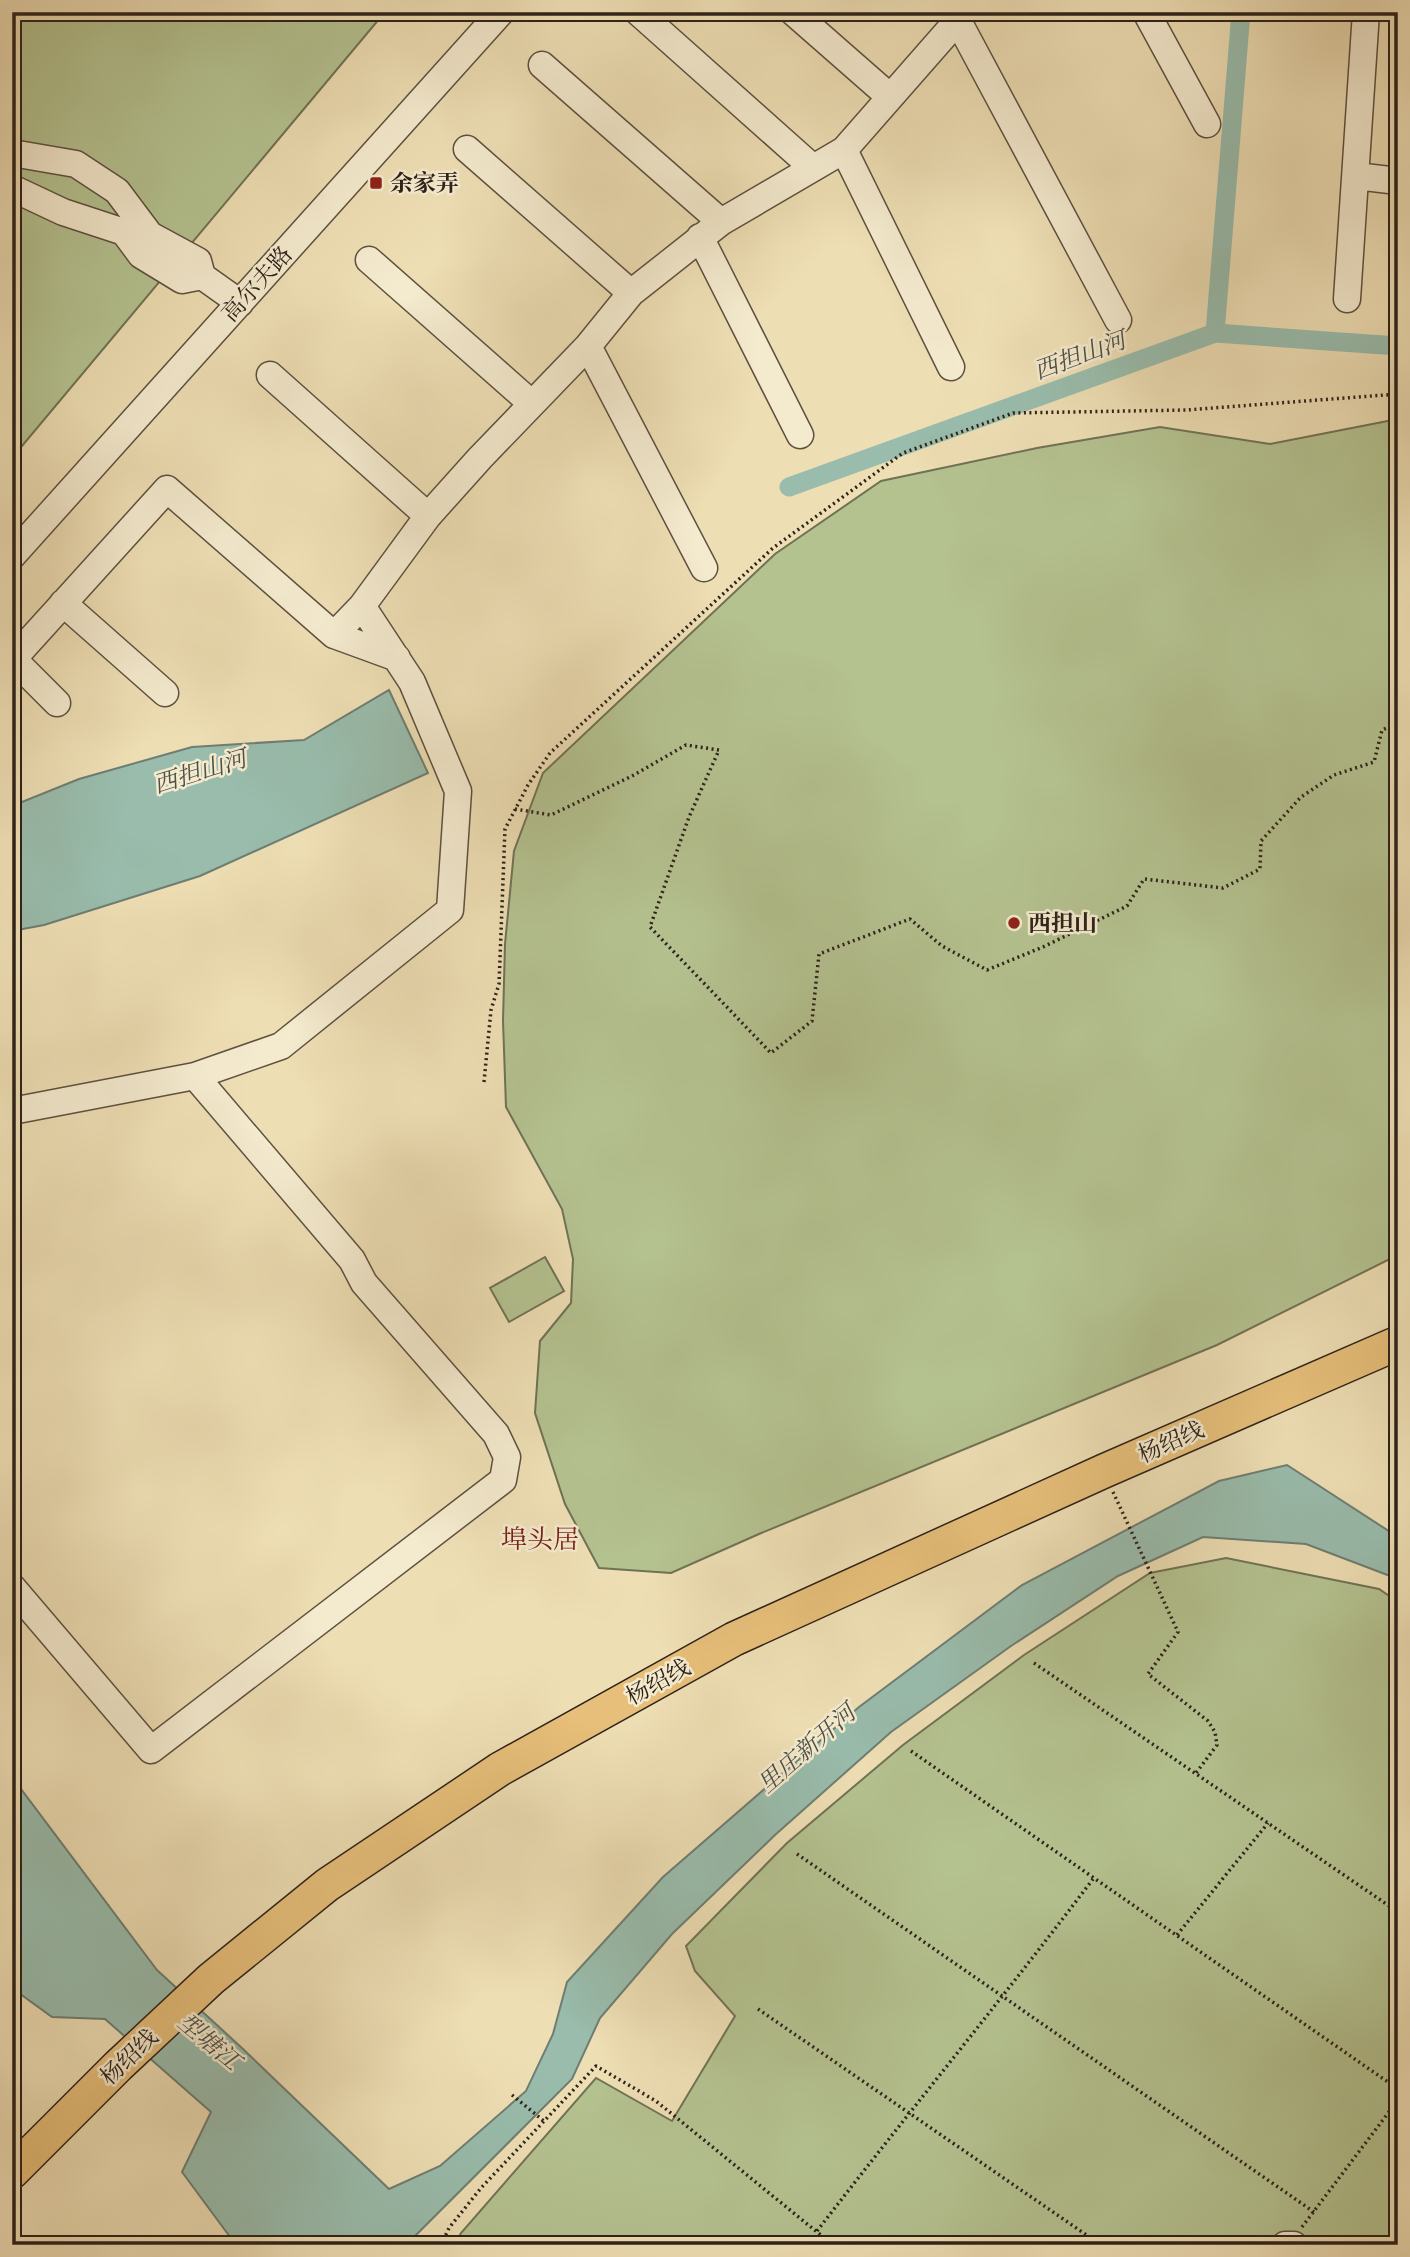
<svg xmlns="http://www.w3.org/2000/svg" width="1410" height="2257" font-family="'IM FELL Double Pica','Noto Serif SC',serif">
  <rect width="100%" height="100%" fill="#eedeb4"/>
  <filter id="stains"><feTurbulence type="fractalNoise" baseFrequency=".00286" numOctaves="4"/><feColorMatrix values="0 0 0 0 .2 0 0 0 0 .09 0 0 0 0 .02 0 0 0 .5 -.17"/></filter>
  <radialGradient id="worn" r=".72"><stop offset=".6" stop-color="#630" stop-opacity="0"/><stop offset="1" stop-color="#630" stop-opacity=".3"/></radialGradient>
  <path fill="#b4c290" stroke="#707255" stroke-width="2" d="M 12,12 L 385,12 L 12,458 Z
    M 1398,419 L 1398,1255 L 1217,1345 L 759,1534 L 671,1573 L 599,1568 L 565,1504 L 535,1413 L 540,1341 L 571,1303 L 573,1259 L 562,1209 L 506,1107 L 503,1021 L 505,944 L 514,851 L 543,773 L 775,554 L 881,481 L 1037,448 L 1160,427 L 1270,444 Z
    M 545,1257 L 564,1291 L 509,1322 L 490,1288 Z
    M 1226,1558 L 1379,1589 L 1398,1602 L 1398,2245 L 1316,2245 L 1309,2239 L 1288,2233 L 1267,2245 L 454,2245 L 461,2233 L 596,2078 L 672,2121 L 735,2016 L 695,1971 L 686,1946 L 787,1843 L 903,1745 L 1024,1655 L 1150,1573 Z"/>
  <path fill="#99bcac" stroke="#6e7e72" stroke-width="2" d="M 389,690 L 428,773 L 200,876 L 44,925 L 12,931 L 12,801 L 22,802 L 79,779 L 192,747 L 304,740 Z
    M 1287,1465 L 1398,1537 L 1398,1579 L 1306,1544 L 1203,1537 L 1118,1576 L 1011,1646 L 891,1732 L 775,1835 L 672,1934 L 600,2018 L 572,2079 L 416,2235 L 413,2245 L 236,2245 L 182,2172 L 211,2112 L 105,2019 L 52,2017 L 12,1988 L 12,1777 L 157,1970 L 243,2049 L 389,2189 L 440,2166 L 526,2091 L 553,2034 L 567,1982 L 663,1877 L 859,1707 L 1022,1585 L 1219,1481 Z"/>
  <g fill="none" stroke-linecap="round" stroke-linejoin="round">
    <path stroke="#99bcac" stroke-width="19" d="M 1215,333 L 1241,12
      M 789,487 L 1215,333 L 1398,346"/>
    <defs>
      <path id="minor" d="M 638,12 L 812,167
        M 793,12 L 890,97
        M 949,12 L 957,19 L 1118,320
        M 1146,12 L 1207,124
        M 542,65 L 721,222
        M 467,149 L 631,293
        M 844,150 L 951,367
        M 12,153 L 76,164 L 117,191 L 150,235 L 198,261 L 202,276 L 240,303
        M 1356,176 L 1398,181
        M 12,188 L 63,212 L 124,232 L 141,255 L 182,280 L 202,276
        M 700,237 L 800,435
        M 369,260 L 531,403
        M 1347,299 L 1366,12
        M 588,346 L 704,568
        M 270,375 L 428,516
        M 12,556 L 501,12
        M 63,603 L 165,693
        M 334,635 L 362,606 L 428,516 L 480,458 L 588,346 L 631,293 L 721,222 L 844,150 L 965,12
        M 57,703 L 13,659 L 167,489 L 334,635 L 397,658
        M 12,1111 L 195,1076 L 281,1046 L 450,910 L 458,791 L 412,682 L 362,606
        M 12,1587 L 151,1750 L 503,1480 L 507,1457 L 496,1434 L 364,1283 L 352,1260 L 195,1076
        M 1285,2245 L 1294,2245"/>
      <path id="major" d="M 12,2172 L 118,2066 L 211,1979 L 327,1885 L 500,1769 L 734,1639 L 1104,1471 L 1398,1343"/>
    </defs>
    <use href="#minor" stroke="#5d5140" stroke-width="29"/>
    <use href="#major" stroke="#2d221a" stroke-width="36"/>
    <path stroke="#2d221a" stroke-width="3.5" stroke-dasharray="2 3.5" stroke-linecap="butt" d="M 515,809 L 551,815 L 632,776 L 686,745 L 719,750 L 689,817 L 650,927 L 771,1053 L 812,1021 L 819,954 L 910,919 L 942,946 L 987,970 L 1043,947 L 1127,906 L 1144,879 L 1223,888 L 1260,869 L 1261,841 L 1301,797 L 1334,775 L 1374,762 L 1382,730 L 1398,723
      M 484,1082 L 491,1010 L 499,984 L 505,829 L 528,785 L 550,753 L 773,548 L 903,453 L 1013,413 L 1186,410 L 1398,394
      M 1113,1492 L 1178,1632 L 1148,1674 L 1208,1721 L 1215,1732 L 1217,1745 L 1196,1773
      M 1034,1663 L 1398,1912
      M 911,1751 L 1398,2089
      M 797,1854 L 1314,2212
      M 1177,1935 L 1268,1823
      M 758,2009 L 1101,2245
      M 512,2095 L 545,2122
      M 1302,2227 L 1398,2100
      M 817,2231 C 908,2113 1003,1998 1093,1879
      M 441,2245 L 449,2228 L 481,2188 L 596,2066 L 656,2101 L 833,2245"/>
    <use href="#minor" stroke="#f4eace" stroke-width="26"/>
    <use href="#major" stroke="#e7bf7a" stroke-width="33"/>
  </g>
  <g fill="#8f2418" stroke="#f4eace" stroke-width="2.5">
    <rect x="369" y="176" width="14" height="14" rx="3.5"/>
    <circle cx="1014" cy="923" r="7"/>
  </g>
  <g text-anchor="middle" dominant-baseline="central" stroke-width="5" stroke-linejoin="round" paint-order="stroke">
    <g font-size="23" font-weight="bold" fill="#2d221a" stroke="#f4eace" text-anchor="start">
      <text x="390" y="183">余家弄</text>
      <text x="1028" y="923">西担山</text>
    </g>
    <g font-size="23" fill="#2d221a" stroke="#f4eace">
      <text transform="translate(257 284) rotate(-48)">高尔夫路</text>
      <text transform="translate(1171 1442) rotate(-24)">杨绍线</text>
      <text transform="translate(658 1682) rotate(-29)">杨绍线</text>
      <text transform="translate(129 2057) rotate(-44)">杨绍线</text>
    </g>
    <g font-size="24" font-style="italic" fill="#4d5046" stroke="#f4eace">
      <text transform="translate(1080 356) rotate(-20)">西担山河</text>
      <text transform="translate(200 772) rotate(-17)">西担山河</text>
      <text transform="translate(807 1749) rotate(-41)">里庄新开河</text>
      <text transform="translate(209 2042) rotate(40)">型塘江</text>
    </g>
    <g font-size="26" fill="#7a1f14" stroke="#f4eace">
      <text x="540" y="1540">埠头居</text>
    </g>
  </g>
  <rect width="1410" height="2257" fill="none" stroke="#eedeb4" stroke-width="42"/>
  <rect x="14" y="14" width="1382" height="2229" fill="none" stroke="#2d221a" stroke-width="3.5"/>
  <rect x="21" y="21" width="1368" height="2215" fill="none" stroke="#2d221a" stroke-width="2"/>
  <rect width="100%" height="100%" filter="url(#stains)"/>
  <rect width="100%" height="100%" fill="url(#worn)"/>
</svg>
